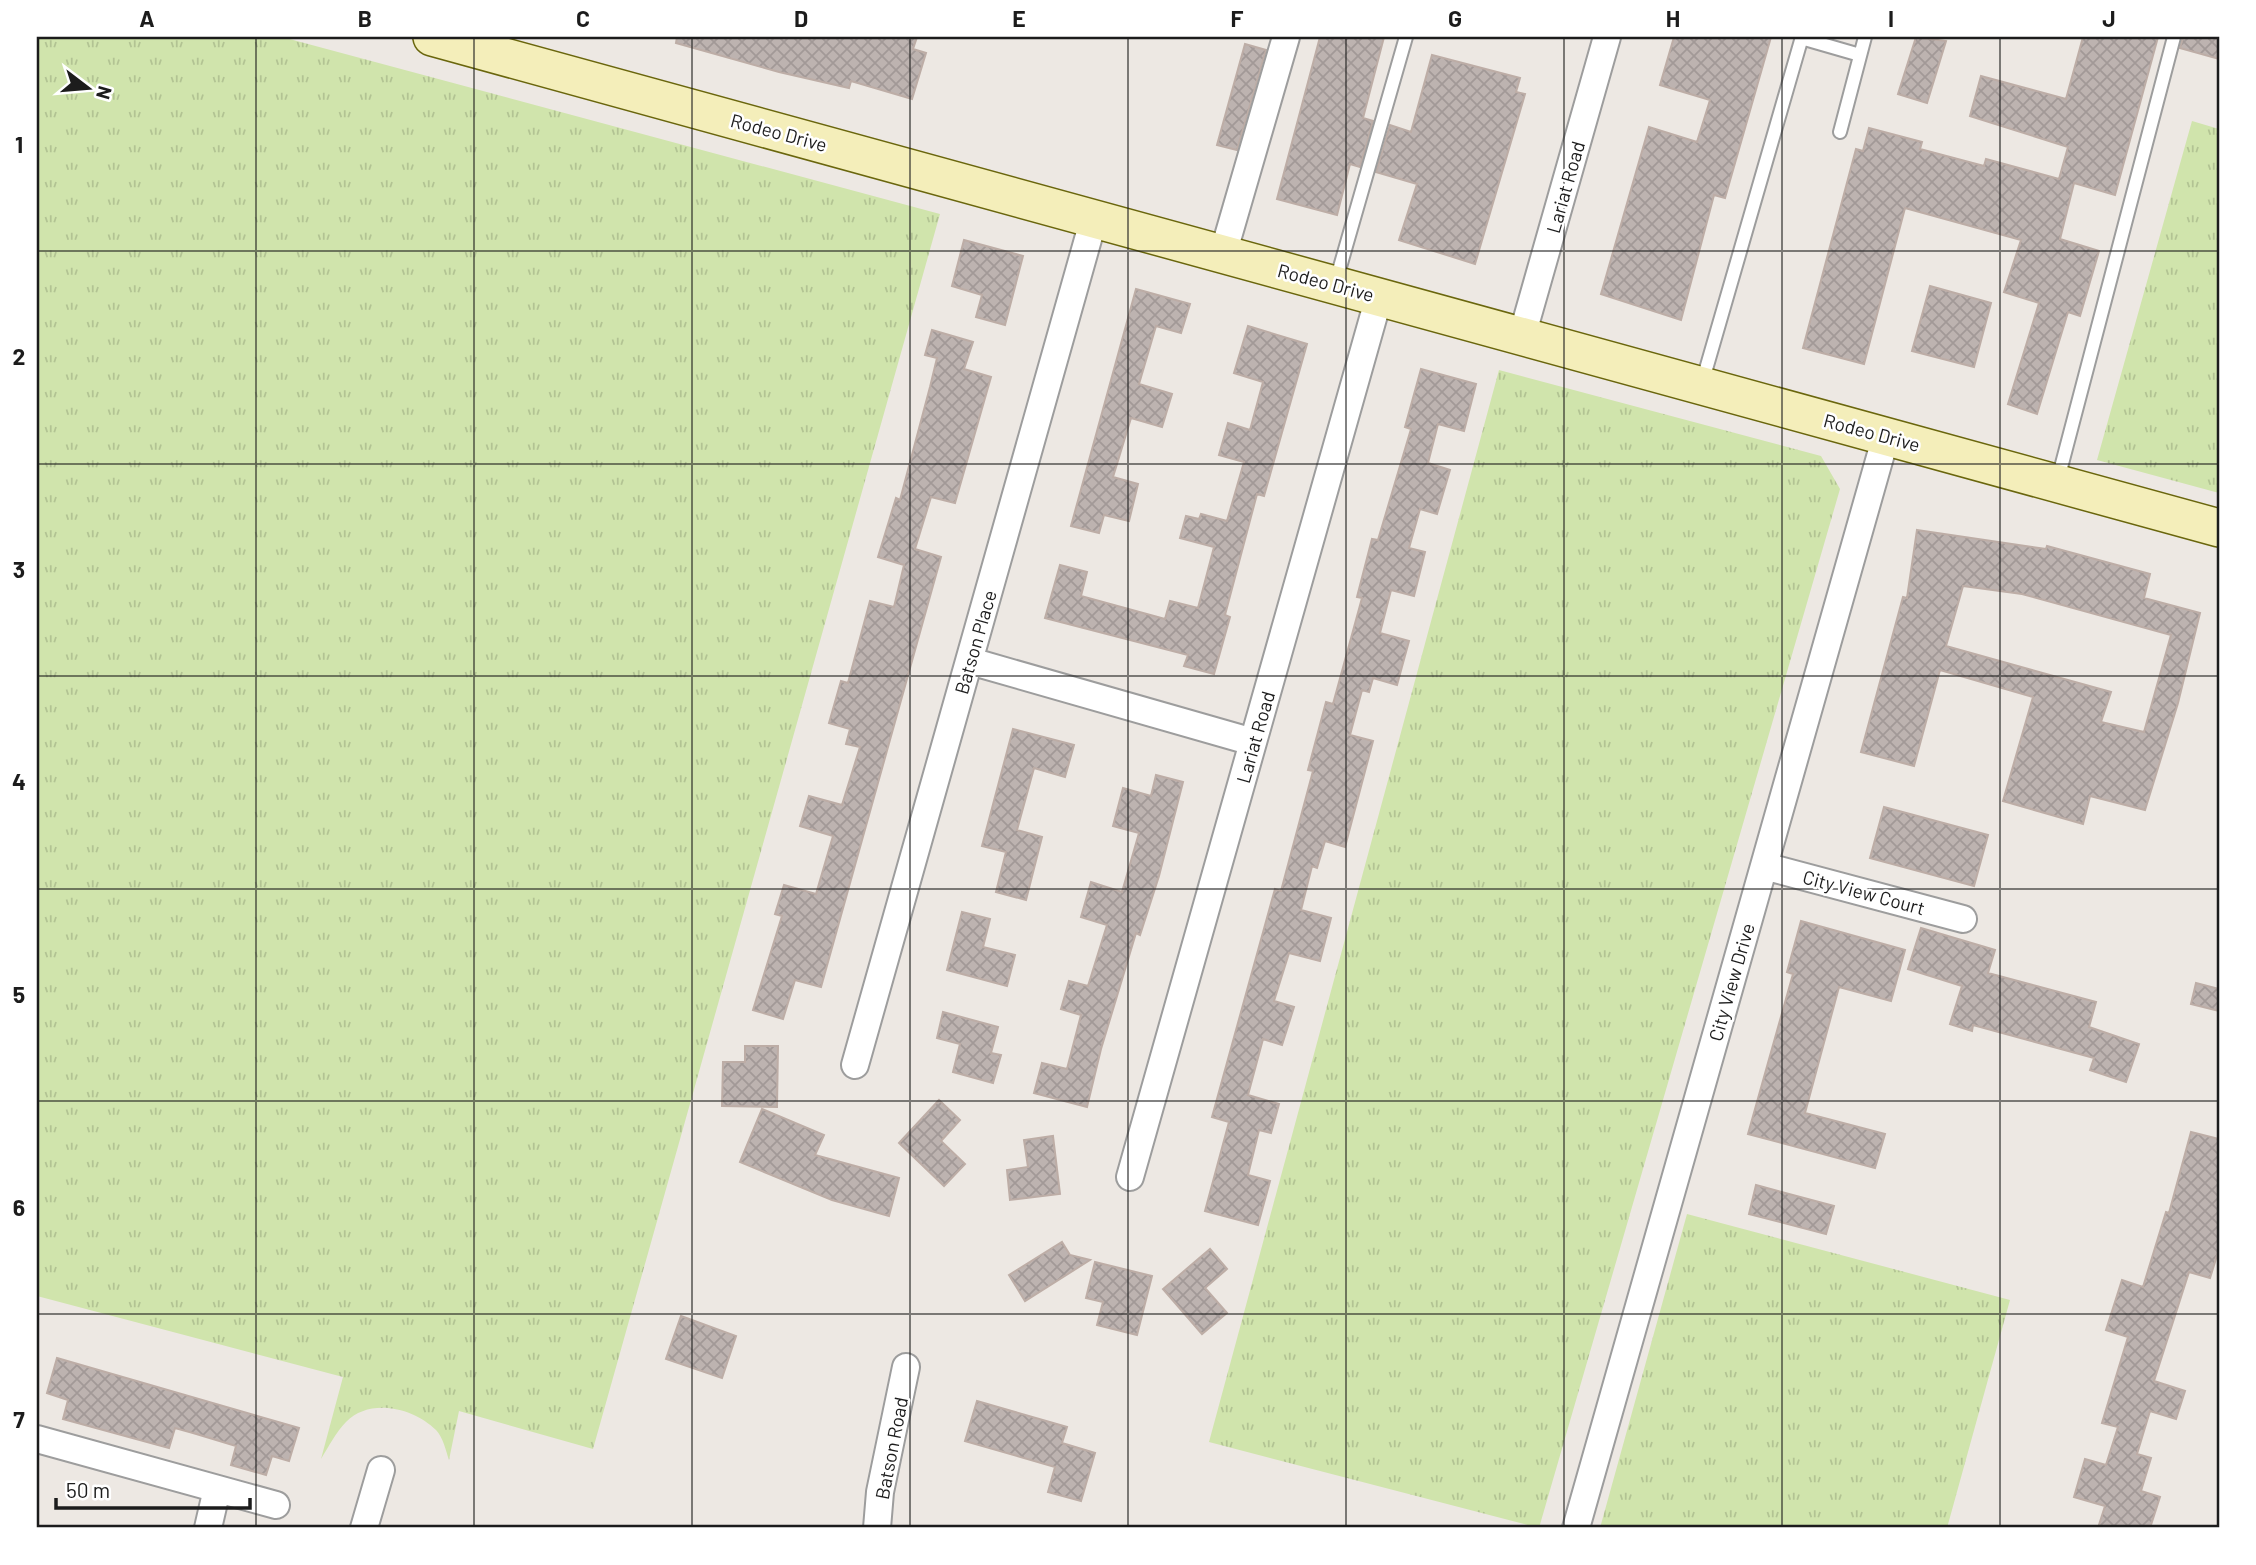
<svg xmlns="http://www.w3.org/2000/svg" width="2256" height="1565" font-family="Barlow,sans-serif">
  <defs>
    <pattern id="grass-tufts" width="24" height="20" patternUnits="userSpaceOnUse" patternTransform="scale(1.75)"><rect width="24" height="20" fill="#d0e4ac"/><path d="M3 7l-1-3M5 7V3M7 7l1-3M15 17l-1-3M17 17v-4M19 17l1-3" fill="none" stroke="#b2c393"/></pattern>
    <pattern id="building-cross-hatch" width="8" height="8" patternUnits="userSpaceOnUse" patternTransform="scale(1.75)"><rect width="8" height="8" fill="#bdb3b0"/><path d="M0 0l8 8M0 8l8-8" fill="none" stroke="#a29997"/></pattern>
  </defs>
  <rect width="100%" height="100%" fill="#ede8e3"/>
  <path fill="url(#grass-tufts)" d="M 37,37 L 282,37 L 940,214 L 593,1449 L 459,1411 L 449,1460 C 446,1451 443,1437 436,1430 C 414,1408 370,1397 346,1422 C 336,1432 329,1446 321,1459 L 343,1377 L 37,1296 Z
    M 2192,121 L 2219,129 L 2219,493 L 2097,460 Z
    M 1499,370 L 1821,456 L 1840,489 L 1539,1528 L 1209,1442 Z
    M 1687,1214 L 2010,1300 L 1947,1528 L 1600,1528 Z"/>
  <path fill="url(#building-cross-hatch)" stroke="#bdada6" stroke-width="2" fill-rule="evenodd" d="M 677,37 L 917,37 L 913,49 L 926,53 L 912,99 L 851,81 L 849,88 L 779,72 L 676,43 Z
    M 1320,37 L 1384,37 L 1363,118 L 1373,121 L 1360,167 L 1350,164 L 1337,215 L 1277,199 Z
    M 1674,37 L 1771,37 L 1725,198 L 1714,195 L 1681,320 L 1601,294 L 1649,127 L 1697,142 L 1710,100 L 1660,85 Z
    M 1916,37 L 1946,41 L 1927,103 L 1898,94 Z
    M 2083,37 L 2158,37 L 2115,195 L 2074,183 L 2060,239 L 2099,251 L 2080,316 L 2068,312 L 2037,414 L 2008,404 L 2039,303 L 2004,292 L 2021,240 L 1905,208 L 1864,364 L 1803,348 L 1856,149 L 1863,151 L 1869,128 L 1922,142 L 1920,149 L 1984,166 L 1986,159 L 2059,179 L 2068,147 L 1970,116 L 1981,76 L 2066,99 Z
    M 2183,37 L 2219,37 L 2219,59 L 2180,48 Z
    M 1245,44 L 1266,50 L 1237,150 L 1217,145 Z
    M 1432,55 L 1520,78 L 1516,92 L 1525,94 L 1475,264 L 1399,240 L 1417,184 L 1376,172 L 1390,125 L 1411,132 Z
    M 964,240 L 1023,256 L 1005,325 L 976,317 L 982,295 L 952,286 Z
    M 1930,286 L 1991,303 L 1974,367 L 1912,351 Z
    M 1136,289 L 1190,304 L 1181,333 L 1156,326 L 1139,384 L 1172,394 L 1162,427 L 1131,418 L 1113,477 L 1138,484 L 1129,521 L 1104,515 L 1099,533 L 1071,526 Z
    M 1248,326 L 1307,344 L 1264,496 L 1257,494 L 1225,615 L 1230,617 L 1214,674 L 1184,666 L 1188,655 L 1045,618 L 1060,565 L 1087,572 L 1081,596 L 1165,619 L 1170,601 L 1198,608 L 1214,547 L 1180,538 L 1186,516 L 1199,519 L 1201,514 L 1227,521 L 1244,462 L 1219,455 L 1228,423 L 1250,430 L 1263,382 L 1234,373 Z
    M 932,330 L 973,342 L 964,369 L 991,377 L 955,503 L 931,497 L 915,549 L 941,557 L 821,987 L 795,980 L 783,1019 L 753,1010 L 782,916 L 775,914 L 784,885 L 816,894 L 833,836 L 800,826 L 809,796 L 842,805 L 860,747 L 846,744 L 850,729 L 829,723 L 841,681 L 848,683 L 870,601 L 894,607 L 904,565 L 878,557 L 896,498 L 900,500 L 930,387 L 937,358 L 925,355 Z
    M 1421,369 L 1476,384 L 1464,431 L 1438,424 L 1428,463 L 1450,470 L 1437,514 L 1420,509 L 1409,548 L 1425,552 L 1414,596 L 1391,590 L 1380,633 L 1409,641 L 1397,685 L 1373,678 L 1369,692 L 1362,690 L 1350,735 L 1373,741 L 1345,847 L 1325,841 L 1317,868 L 1312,866 L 1301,910 L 1331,918 L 1320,961 L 1289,953 L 1274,1001 L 1294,1007 L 1282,1045 L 1263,1039 L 1248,1095 L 1279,1104 L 1271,1133 L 1259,1130 L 1248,1175 L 1270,1181 L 1258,1225 L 1205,1211 L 1229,1122 L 1212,1117 L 1275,889 L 1281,891 L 1313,771 L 1308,770 L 1326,702 L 1333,704 L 1362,598 L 1357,597 L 1372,539 L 1378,540 L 1411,429 L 1405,427 Z
    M 1917,530 L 2046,549 L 2047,546 L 2150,574 L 2144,598 L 2200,613 L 2178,703 L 2145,810 L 2090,796 L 2083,824 L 2003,801 L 2033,697 L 1940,670 L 1914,766 L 1861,752 L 1903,597 L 1907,598 ZM 1963,586 L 2022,594 L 2171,635 L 2144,732 L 2101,722 L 2111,692 L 1946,646 Z
    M 1013,729 L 1074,745 L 1065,777 L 1034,768 L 1017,830 L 1042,837 L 1026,900 L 996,892 L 1006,852 L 982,846 Z
    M 1156,775 L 1183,782 L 1159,876 L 1140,935 L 1136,933 L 1101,1049 L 1087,1107 L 1034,1093 L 1042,1063 L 1067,1069 L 1081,1015 L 1061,1009 L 1069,981 L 1088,986 L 1107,925 L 1081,917 L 1091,882 L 1122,892 L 1139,833 L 1113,826 L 1123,788 L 1151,796 Z
    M 1884,807 L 1988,835 L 1974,886 L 1870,858 Z
    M 962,912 L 990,919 L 983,947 L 1015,955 L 1007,986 L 947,970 Z
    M 1801,921 L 1905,950 L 1891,1001 L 1839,987 L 1805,1113 L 1885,1134 L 1875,1168 L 1748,1134 L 1793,974 L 1787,972 Z
    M 1921,928 L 1995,950 L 1988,973 L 2096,1002 L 2089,1027 L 2139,1044 L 2126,1082 L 2090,1070 L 2094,1058 L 1973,1025 L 1972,1031 L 1950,1024 L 1962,986 L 1908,969 Z
    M 2196,983 L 2219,989 L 2219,1011 L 2191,1004 Z
    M 943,1012 L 998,1027 L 991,1053 L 1001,1055 L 993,1083 L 953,1072 L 960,1044 L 937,1038 Z
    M 745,1046 L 778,1046 L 777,1107 L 722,1106 L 723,1062 L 745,1062 Z
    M 939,1100 L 960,1120 L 941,1141 L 965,1164 L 944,1186 L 899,1143 Z
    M 762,1109 L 824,1135 L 815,1155 L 899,1178 L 889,1216 L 832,1200 L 740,1162 Z
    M 2191,1132 L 2219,1139 L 2219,1249 L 2210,1278 L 2189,1272 L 2154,1381 L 2185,1391 L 2176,1419 L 2150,1411 L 2137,1454 L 2151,1458 L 2141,1491 L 2160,1497 L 2150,1528 L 2098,1528 L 2105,1506 L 2074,1497 L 2085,1459 L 2106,1465 L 2118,1427 L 2102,1423 L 2128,1337 L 2106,1330 L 2122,1280 L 2143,1287 L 2166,1212 L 2169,1213 Z
    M 1053,1136 L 1060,1194 L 1010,1200 L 1007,1170 L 1028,1167 L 1024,1140 Z
    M 1756,1185 L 1834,1206 L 1826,1234 L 1749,1214 Z
    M 1062,1242 L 1070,1255 L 1090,1260 L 1025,1301 L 1009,1275 Z
    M 1210,1249 L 1227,1269 L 1205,1288 L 1227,1313 L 1202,1334 L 1163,1289 Z
    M 1095,1262 L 1152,1276 L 1137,1335 L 1097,1325 L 1103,1302 L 1086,1298 Z
    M 681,1316 L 736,1336 L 722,1378 L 666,1359 Z
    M 57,1358 L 299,1428 L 289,1461 L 272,1456 L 266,1475 L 231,1465 L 236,1446 L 193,1433 L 175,1428 L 169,1448 L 63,1419 L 68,1400 L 47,1393 Z
    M 977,1401 L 1067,1427 L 1062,1443 L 1095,1453 L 1081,1501 L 1048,1492 L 1055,1467 L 965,1441 Z"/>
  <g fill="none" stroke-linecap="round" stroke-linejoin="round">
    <defs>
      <path id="lane" d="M 1801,38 L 1860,55
        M 1840,132 L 1865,37
        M 1336,281 L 1406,37
        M 1702,383 L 1802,37
        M 2058,479 L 2174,37"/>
      <path id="street" d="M 1223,254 L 1286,37
        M 1522,336 L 1607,37
        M 970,661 L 1253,742
        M 1764,866 L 1963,919
        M 855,1065 L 1094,218
        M 1130,1177 L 1379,297
        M 37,1439 L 276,1505
        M 208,1528 L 217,1489
        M 364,1528 L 381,1470
        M 877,1528 L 880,1492 L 906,1367
        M 1576,1528 L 1886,436"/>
      <path id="secondary" d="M 432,37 L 2219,528"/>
    </defs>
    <use href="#lane" stroke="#9d9d9d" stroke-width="16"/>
    <use href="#street" stroke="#9d9d9d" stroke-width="30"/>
    <use href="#secondary" stroke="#6a660d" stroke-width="40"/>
    <use href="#lane" stroke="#fff" stroke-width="12"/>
    <use href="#street" stroke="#fff" stroke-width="26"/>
    <use href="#secondary" stroke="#f4eeba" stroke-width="37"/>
  </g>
  <path fill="none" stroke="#1c1c1c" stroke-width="2" stroke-opacity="0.55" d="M 256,37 L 256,1528M 474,37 L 474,1528M 692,37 L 692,1528M 910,37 L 910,1528M 1128,37 L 1128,1528M 1346,37 L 1346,1528M 1564,37 L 1564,1528M 1782,37 L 1782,1528M 2000,37 L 2000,1528M 37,251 L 2219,251M 37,464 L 2219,464M 37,676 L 2219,676M 37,889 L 2219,889M 37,1101 L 2219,1101M 37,1314 L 2219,1314"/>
  <g text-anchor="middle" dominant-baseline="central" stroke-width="5" stroke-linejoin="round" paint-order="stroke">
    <g font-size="19" fill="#1c1c1c" stroke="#fff">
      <text transform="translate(779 132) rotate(15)">Rodeo Drive</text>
      <text transform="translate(1565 187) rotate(-74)">Lariat Road</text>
      <text transform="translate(1326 282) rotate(15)">Rodeo Drive</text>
      <text transform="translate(1872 432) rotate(15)">Rodeo Drive</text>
      <text transform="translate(975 642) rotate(-74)">Batson Place</text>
      <text transform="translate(1255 737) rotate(-74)">Lariat Road</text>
      <text transform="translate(1864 892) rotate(15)">City View Court</text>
      <text transform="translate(1731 982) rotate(-74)">City View Drive</text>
      <text transform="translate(891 1448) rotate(-79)">Batson Road</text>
    </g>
  </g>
  <rect width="2256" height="1565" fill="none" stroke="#ffffff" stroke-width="77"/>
  <g transform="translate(88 88) rotate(106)" stroke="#ffffff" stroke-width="5" paint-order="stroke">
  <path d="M0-5L12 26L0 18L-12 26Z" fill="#1c1c1c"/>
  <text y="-10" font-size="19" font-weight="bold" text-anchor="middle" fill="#1c1c1c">N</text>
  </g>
  <path d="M56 1498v10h194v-10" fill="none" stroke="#1c1c1c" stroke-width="3.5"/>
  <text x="66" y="1498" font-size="21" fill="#1c1c1c" stroke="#ffffff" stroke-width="5" paint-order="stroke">50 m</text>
  <rect x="38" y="38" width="2180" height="1488" fill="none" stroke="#1c1c1c" stroke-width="2.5"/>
  <g font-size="23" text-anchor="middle" font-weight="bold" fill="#1c1c1c">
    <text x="147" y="27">A</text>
    <text x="365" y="27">B</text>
    <text x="583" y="27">C</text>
    <text x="801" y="27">D</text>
    <text x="1019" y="27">E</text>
    <text x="1237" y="27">F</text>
    <text x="1455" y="27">G</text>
    <text x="1673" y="27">H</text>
    <text x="1891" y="27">I</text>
    <text x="2109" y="27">J</text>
    <text x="19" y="153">1</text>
    <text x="19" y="365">2</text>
    <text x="19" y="578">3</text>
    <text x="19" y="790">4</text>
    <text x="19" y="1003">5</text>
    <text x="19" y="1216">6</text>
    <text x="19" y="1428">7</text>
  </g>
</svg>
